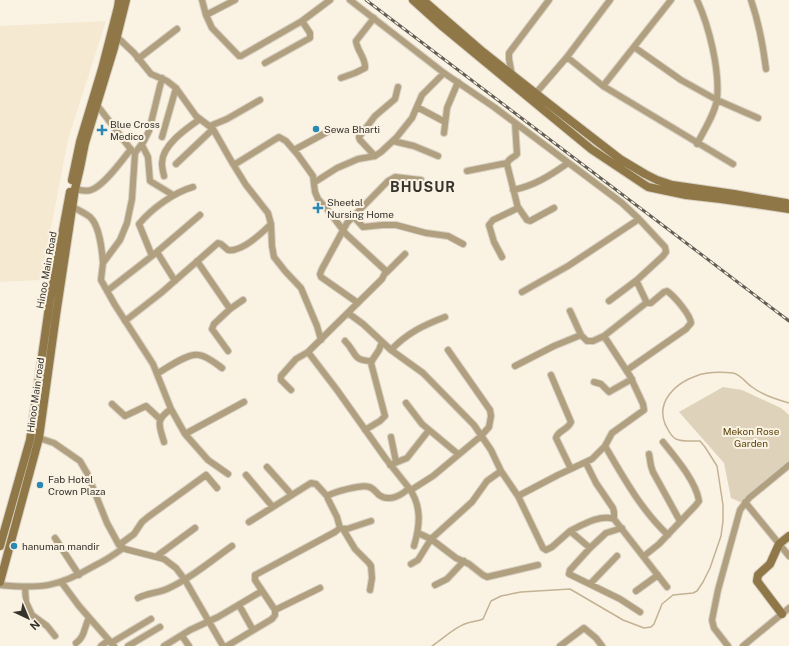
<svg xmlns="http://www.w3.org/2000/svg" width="789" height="646" font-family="'Public Sans',sans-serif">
  <rect width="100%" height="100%" fill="#faf2e3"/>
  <path fill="#f5e9d2" d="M 106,21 L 68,139 L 41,280 L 0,282 L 0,26 Z"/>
  <path fill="#ded2bb" d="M 723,387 L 742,390 L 781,408 L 789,415 L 789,463 L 740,502 L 731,498 L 724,463 L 679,412 Z"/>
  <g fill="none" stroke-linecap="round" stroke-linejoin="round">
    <path stroke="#c3b293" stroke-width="1.5" d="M 432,646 C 444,638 457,625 471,622 C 475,621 479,621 483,619 L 491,601 L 501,596 L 521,592 L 570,589 L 623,620 L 644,628 L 651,627 L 654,624 L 662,604 L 673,595 L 693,593 L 697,591 L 703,582 L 710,568 L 721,536 L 723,521 L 723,505 L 717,466 L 705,447 L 700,441 C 692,441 683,442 676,439 C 670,436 668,429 665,424 C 656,401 676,383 696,376 C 706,372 722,372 733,373 C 740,374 746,383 752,387 C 761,394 778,400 789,403"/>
    <defs>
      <path id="street" d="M 202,0 L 206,15 L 212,28 L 239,56 L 241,56 L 302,21 L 310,33 L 310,38 L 265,63
        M 350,0 L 444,73 L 494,107 L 622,203 L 639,219 L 665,247 L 666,252 L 663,256 L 637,280 L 637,282 L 646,301 L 646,303 L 604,336 L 630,376 L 643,404 L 644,410 L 612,433 L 605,446 L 592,459 L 558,475 L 518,496
        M 751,0 C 759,23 763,45 766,69
        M 206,15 L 235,0
        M 302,21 L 330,0
        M 117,37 L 134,53 L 151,74 L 167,81 L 176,88 L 196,116 L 213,129 L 233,164 L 237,163 L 274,140 L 279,137 L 286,141 L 298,155 L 313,176 L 315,192 L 318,199 L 327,209 L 346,234 L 386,271 L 382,279 L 308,352 L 337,390 L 386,459 L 409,488 C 401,496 389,502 379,495 C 376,492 373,488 369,487 C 362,484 334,492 327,496 L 328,499 L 337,517 L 340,528 L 335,532 L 255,575 L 255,580 L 275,610 L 275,615 L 272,619 L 227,646
        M 634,47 L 681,80 L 717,100 L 758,118
        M 567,57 L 603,86 L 733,164
        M 138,59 L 177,29
        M 512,75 L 509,59 L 509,53 L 549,0
        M 162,78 L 149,131 L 144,141 L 135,153 L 132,199 L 127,223 L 120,240 L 103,263 L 101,280 L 115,305 L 153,364 L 171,409 L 185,434 L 208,460 L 228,474
        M 341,78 L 355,73 L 365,68 C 366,58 357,51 356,41 L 374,18
        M 603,86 L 671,0
        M 536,93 L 567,57 L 610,0
        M 97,105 L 132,151
        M 417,107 L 445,122
        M 210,126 L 227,119 L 260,100
        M 444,133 L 447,108 L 458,82
        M 162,137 L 176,88
        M 393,141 L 414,146 L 438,156
        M 697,144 C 704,130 715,114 717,99 C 720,70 709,26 697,0
        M 142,145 L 148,157 L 150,181 L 173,195
        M 294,150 L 329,131
        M 375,156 L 360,140 L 359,137 L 375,116 L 395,99 L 398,87
        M 176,164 L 213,129
        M 233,164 L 246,185 L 268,213 L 271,224 L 272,246 L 274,257 L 285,271 L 301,288 L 317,326 L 321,340
        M 467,171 L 507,163
        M 164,176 C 163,172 162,167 162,163 C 162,145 187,128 200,119
        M 315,182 L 337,168 L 358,159 L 375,156 L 381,152 L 396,138 L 412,118 L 422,95 L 444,73
        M 75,189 C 80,190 87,192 91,190 C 104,186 123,159 131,149
        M 513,190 C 534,186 551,175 568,163
        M 73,207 C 78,210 85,213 90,217 C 100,226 102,251 103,263
        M 518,207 L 527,220 L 530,221 L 554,208
        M 354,217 L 363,227 L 382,225 L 396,225 L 426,233 L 448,236 L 463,244
        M 157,252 L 175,281
        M 152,256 L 139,224 C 152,208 175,192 193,187
        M 502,257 L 494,242 L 489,225 L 493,220 L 518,208 L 507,164 C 508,158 514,158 517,154 L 515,123
        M 197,261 L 230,309 L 243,300
        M 386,273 L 405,254
        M 107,291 L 152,256 L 200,215
        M 522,292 L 568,266 L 639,219
        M 609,301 L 637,280
        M 358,303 L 321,277 L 320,274 L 322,269 L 347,223 L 388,181 L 395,177 L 421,180
        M 570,311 L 581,335 L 587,341 L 593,341 L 604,336
        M 348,313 L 363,324 L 391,350 L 423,373 L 474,425 L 491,450 L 501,471 L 518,496 L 543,548 L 546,550 L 552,547 L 570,531 L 590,548 L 570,570 L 569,574 L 620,599 L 640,612
        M 125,321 L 161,293 L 218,243 L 221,244 L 228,250 C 242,252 261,234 271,224
        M 345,341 C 357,353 352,361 372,361
        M 391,350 C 407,333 424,325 445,317
        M 228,351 L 212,329 L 214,324 L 230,309
        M 515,366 L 554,346 L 581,335
        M 627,370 L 686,329 L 691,323 C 690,314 674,296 667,291 L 664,292 L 651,303 L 646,303
        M 158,373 C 167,368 189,352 199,355 C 207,356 215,363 222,368
        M 551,375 L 571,422 C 568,430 558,430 556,438 L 571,469
        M 594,382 L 601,384 L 609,392 L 632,379
        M 291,390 L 281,380 L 281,376 L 296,359 L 308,352
        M 406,403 L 422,424 L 458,454
        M 112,404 L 125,416 L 146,406 L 160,419
        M 365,430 L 380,421 L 385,416 L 371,363 L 373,359 L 379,350 L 382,342
        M 185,434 L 244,402
        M 36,437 L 54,443 L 80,461 L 87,473 L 107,523 L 119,545 L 125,549 L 164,559 L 176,568 L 185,580 L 223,646
        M 391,437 L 396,462
        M 164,442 C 159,425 155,420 171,409
        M 605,446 C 623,477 642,511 668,535
        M 649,454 L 651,466 L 653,472 L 680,521
        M 586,463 L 596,483 L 613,508 L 614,512 L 614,519
        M 390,465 L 407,458 L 429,430
        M 267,467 L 291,494
        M 246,475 L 272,506
        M 409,488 C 422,506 420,526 414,546
        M 411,490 L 433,476 L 481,436 L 489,427 L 491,416 L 490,410 L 448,350
        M 745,502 L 789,556
        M 249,522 L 311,483 L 316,484 L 327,496
        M 340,528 L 347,529 L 371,521
        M 343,529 L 355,549 L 369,563 L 371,566 L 372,578 L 370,590
        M 570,531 C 582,525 600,514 614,519 L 667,587
        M 418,533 L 431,539 L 456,558 L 469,564 L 483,575 L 487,577 L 538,565
        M 55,538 L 79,575
        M 119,545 L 134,534 L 142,522 L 148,517 L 206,475 L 217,488
        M 590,548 L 606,533 L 622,528
        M 157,556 L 195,528
        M 644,556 L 659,544 L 696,505 L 699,501 C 696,481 675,457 663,442
        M 411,564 L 418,560 L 431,539 L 472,502 L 487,481 L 501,471
        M 62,583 L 79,606 L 114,646
        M 590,584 L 617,556
        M 0,585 C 41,589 58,587 94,566 C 104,561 114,555 123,548
        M 435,585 L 447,579 L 464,561
        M 25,587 L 26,602 L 32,615 L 47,626 L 55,636
        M 636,591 L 658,575
        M 138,598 C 147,593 158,593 167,589 C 191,578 211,561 232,546
        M 239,605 L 253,630
        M 275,610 L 320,588
        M 182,636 L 189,646
        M 76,643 C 85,637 84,627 89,618
        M 111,643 L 151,619
        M 101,646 L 109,640
        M 128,646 L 160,627
        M 164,646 L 190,630 L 218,617 L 262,591
        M 560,646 L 584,628 L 596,638 L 602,646
        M 728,646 L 714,628 L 712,620 L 718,590 L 740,510 L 749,498 L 789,465
        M 743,646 L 789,608"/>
      <path id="secondary" d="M 413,0 L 443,27 L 591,149 L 648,187 L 686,195 L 721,199 L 789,209
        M 423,0 L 483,52 L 567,118 L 620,159 L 645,174 L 657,180 L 672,185 L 734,194 L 786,203
        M 72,180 L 80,142 L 102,69 L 118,7 L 119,0
        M 0,546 L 30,440 L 50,300 L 70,192
        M 0,582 L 39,438 L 56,315 L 75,189 L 80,168 L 85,143 L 114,48 L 126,0
        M 782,614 L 757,581 L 758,575 L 770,564 L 779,544 L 789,536"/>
    </defs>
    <use href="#street" stroke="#d7d0c2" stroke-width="8"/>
    <use href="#secondary" stroke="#d7d0c2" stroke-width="10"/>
    <use href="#street" stroke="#b0a080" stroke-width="6"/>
    <use href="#secondary" stroke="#907747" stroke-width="8"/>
    <defs>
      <path id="rail" d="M 366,0 L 789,321"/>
    </defs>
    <use href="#rail" stroke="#625e56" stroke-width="3"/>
    <use href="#rail" stroke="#faf2e3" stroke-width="1.5" stroke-dasharray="4.5" stroke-linecap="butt"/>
  </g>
  <g fill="#2a88b4" stroke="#faf2e3" stroke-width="1.5">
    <circle cx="316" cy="129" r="4"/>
    <path d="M100 124h4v4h4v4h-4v4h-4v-4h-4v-4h4z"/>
    <path d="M316 202h4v4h4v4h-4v4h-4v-4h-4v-4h4z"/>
    <circle cx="40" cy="485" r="4"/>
    <circle cx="14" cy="546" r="4"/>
  </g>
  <g text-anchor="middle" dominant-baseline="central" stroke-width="4" stroke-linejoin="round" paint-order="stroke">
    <g font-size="10" fill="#36332d" stroke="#faf2e3" text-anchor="start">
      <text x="110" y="124">Blue Cross<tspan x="110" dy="12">Medico</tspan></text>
      <text x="324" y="129">Sewa Bharti</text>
      <text x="327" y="202">Sheetal<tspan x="327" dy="12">Nursing Home</tspan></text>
      <text x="48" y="479">Fab Hotel<tspan x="48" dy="12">Crown Plaza</tspan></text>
      <text x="22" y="546">hanuman mandir</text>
    </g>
    <g font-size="10" fill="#36332d" stroke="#faf2e3">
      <text transform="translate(46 270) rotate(-80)">Hinoo Main Road</text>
      <text transform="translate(35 395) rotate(-82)">Hinoo Main road</text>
    </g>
    <g font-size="10" fill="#5c440c" stroke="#faf2e3">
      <text x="751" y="431">Mekon Rose<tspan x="751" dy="12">Garden</tspan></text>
    </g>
    <g font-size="14" font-weight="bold" letter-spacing="1" fill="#36332d" stroke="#faf2e3">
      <text x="423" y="187">BHUSUR</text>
    </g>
  </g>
  <g transform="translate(28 618) rotate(136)" stroke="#faf2e3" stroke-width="3" paint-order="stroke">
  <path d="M0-3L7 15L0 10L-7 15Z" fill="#36332d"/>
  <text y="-6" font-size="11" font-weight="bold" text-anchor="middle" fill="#36332d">N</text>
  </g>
</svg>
